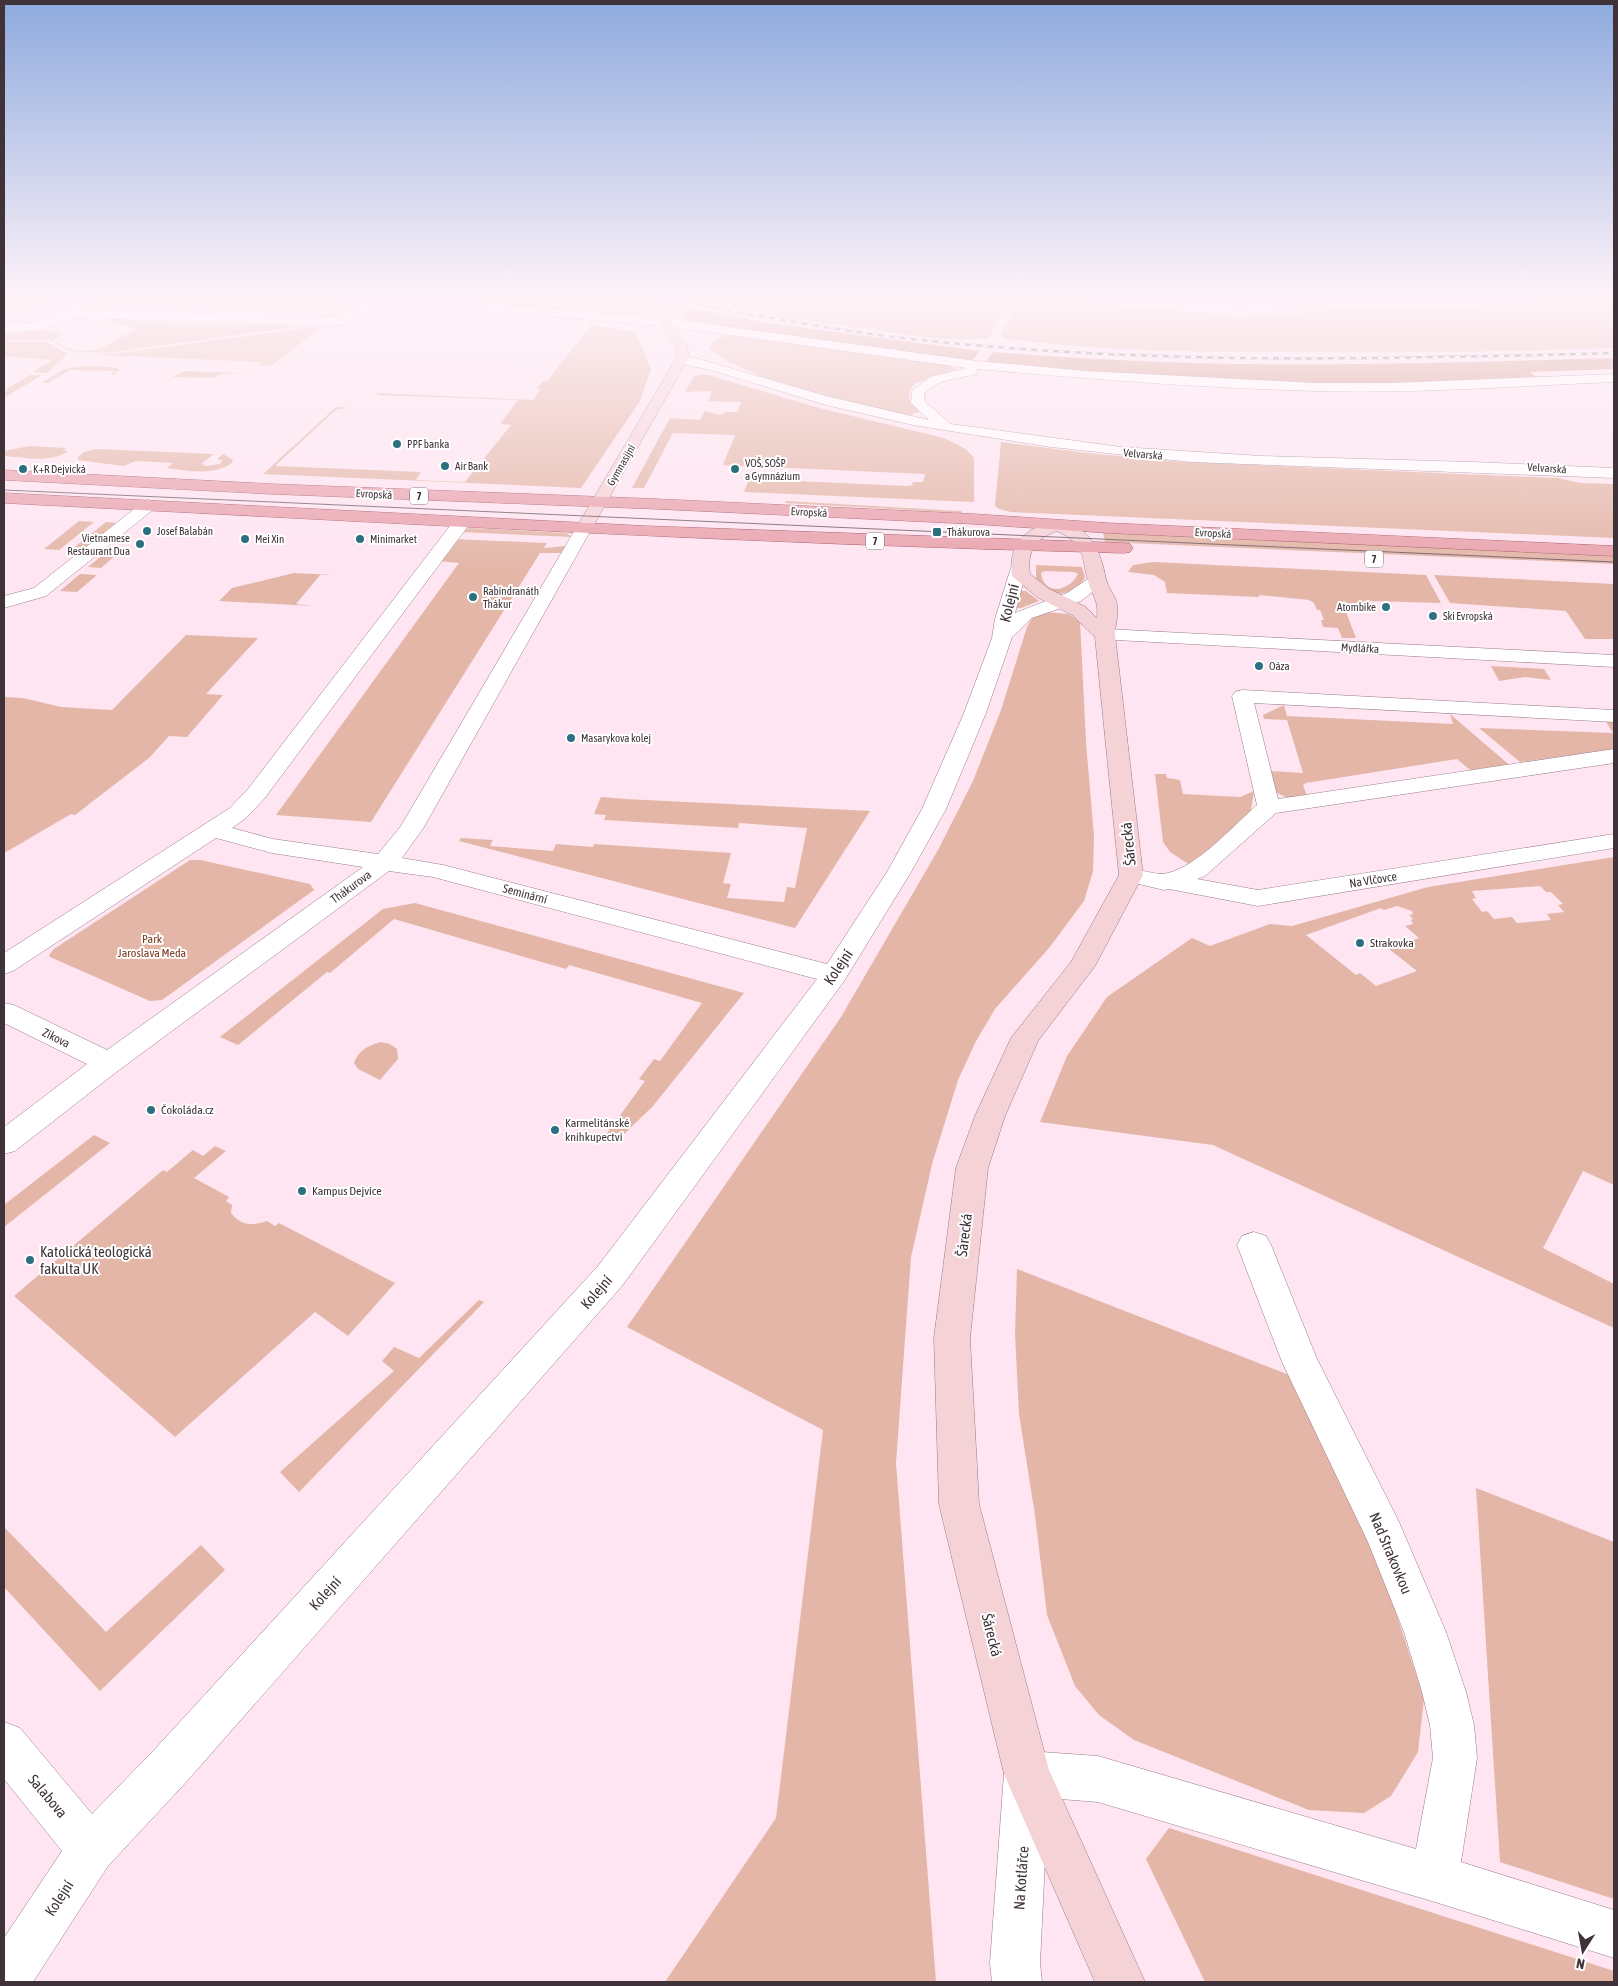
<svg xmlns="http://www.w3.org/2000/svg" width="1618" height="1986" font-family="'Asap Condensed',sans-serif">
  <rect width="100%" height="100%" fill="#fee5f1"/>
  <path fill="#e3b6a7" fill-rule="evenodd" d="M 4,296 L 45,296 L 22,308 L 4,307 Z
    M 119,296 L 342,304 L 347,305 L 331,318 L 323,318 L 333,310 L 113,302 L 99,310 L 92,310 Z
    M 499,296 L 523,296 L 515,302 L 540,304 L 551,296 L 626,296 L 652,303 L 646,312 L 634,315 L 403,298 L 400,297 L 486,304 Z
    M 688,296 L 1012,296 L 989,338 C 949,343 907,335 867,329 C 807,321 746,312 687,298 Z
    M 1020,297 C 1113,306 1208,315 1301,315 L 1295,305 L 1434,307 L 1614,301 L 1614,348 C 1504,352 1393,353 1282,352 C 1189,352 1096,351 1003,338 L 1001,333 Z
    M 114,319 L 137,319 L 133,322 L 302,326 L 107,353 L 70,351 L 49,340 L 4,340 L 4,335 L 8,334 L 45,330 L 64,334 L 52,341 C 91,361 103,348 137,328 L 107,323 Z
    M 591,325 L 636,332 L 651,369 L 640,401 L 581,488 L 263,474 L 336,407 L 350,408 L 337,409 L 275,466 L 421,472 L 416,480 L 465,482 L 511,425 L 500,424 L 518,400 L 379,395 L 376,393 L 533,400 L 541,389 L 536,388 L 543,381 L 547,381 Z
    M 307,328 L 320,328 L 272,365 L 258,366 L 263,362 L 78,354 L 113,354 Z
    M 727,334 L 948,365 L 956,369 L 914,384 L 910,390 L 909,397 L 919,412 L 906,416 L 772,381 L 729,362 L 710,349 L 713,342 Z
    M 4,341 L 46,342 L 68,354 L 47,373 L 33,372 L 52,360 L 4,356 Z
    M 83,366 L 113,367 L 119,369 L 114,375 L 110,375 L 114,371 L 70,370 L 48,383 L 41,383 L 65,369 Z
    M 184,371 L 244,373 L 220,374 L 213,378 L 172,377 Z
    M 705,374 L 819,408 L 940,437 C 953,442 965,446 974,458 L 974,502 L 744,492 L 749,479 L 908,486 L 912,485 L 913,482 L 923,482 L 925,474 L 723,465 L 735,435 L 673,433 L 644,488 L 632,488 L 670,418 L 700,420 L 705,411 L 721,415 L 726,412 L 737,412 L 741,402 L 709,401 L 712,391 L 685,392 L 694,376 Z
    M 30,375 L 42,375 L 4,398 L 4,393 L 9,390 L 5,390 Z
    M 1001,442 L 1087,453 L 1182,462 L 1558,478 L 1580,483 L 1614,484 L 1614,538 L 1011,512 L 999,509 L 995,506 Z
    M 30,446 L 66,448 L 63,450 L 68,451 C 50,464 24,457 4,456 L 4,451 Z
    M 95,449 L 214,454 L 202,463 L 205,466 L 220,464 L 222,460 L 217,459 L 223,454 L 233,460 L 232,463 C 212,476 189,471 167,468 L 173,463 L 136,461 L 123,466 L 78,460 L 78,457 L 84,452 Z
    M 786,501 L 961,511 L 962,513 L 785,503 Z
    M 79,521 L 94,522 L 59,550 L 44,549 Z
    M 106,522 L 118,523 L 86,551 L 71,550 Z
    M 469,528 L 566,533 L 572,537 L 460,532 Z
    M 1103,532 L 1614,556 L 1614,564 L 1105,542 Z
    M 454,539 L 547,543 L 544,548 L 566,546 L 562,553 L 540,553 L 371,822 L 276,815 L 459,563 L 438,561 Z
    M 112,547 L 124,548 L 101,568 L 88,567 Z
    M 1153,562 L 1426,575 L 1441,603 L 1370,601 L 1367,604 L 1370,612 L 1346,612 L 1356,638 L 1342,638 L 1338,628 L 1323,627 L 1321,620 L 1324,620 L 1320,610 L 1317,610 L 1314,603 L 1309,600 L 1259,595 L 1259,597 L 1167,593 L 1165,582 L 1154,575 L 1128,572 L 1133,565 Z
    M 1036,565 L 1082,567 L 1085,578 C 1078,589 1065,596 1052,593 L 1036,579 ZM 1045,571 L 1074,572 L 1078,574 C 1070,591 1044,597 1041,573 Z
    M 294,573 L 333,575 L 320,575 L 296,604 L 313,606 L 219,601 L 232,588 Z
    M 80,574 L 97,575 L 77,592 L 60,591 Z
    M 1434,575 L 1614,584 L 1614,639 L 1585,639 L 1566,611 L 1450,603 Z
    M 1019,591 L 1026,591 L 1039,601 L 1021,608 L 1015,608 Z
    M 1045,612 L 1068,614 L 1080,621 L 1086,742 L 1094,837 L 1093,871 L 1084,901 L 1049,948 L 995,1009 L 975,1043 L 958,1080 L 932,1164 L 911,1257 L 896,1463 L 936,1982 L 665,1982 L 776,1818 L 823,1430 L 627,1327 L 841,1017 L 938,850 L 973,781 L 1001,710 L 1027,627 L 1032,618 Z
    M 186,635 L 258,638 L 206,694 L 223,695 L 187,737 L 169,736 L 149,758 L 75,815 L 71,814 L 6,852 L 4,851 L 4,697 L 23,698 L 61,707 L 112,710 Z
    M 1491,666 L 1544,669 L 1551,680 L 1525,677 L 1499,681 Z
    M 1284,705 L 1287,716 L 1453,724 L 1450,714 L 1513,768 L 1475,774 L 1457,759 L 1306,783 L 1303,785 L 1308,799 L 1290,799 L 1273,791 L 1268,771 L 1303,773 L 1287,720 L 1264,719 L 1263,715 Z
    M 1605,720 L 1614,721 L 1614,749 L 1520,762 L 1479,728 L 1613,733 Z
    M 1155,774 L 1166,774 L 1167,778 L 1180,780 L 1183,794 L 1240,797 L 1254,791 L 1251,810 L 1244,819 L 1190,865 L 1170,852 L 1163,842 Z
    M 601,797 L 625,799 L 870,811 L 795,928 L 459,841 L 461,838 L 493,840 L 490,846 L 553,851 L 556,844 L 593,847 L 594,844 L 731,853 L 723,883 L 731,884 L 727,898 L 784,902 L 787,887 L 795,888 L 807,828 L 739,823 L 738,828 L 604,820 L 606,815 L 594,814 Z
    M 1614,857 L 1614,1185 L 1583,1171 L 1543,1248 L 1614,1284 L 1614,1328 L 1213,1145 L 1040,1122 L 1067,1056 L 1107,997 L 1192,938 L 1210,946 L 1270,924 L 1292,926 L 1428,887 ZM 1540,886 L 1546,892 L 1551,892 L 1563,904 L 1558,905 L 1564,912 L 1547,914 L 1551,920 L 1517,923 L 1512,917 L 1494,919 L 1487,911 L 1482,912 L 1472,899 L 1476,898 L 1472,891 ZM 1397,906 L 1412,911 L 1413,914 L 1409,915 L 1413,919 L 1411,920 L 1413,924 L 1405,926 L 1419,938 L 1389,949 L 1417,971 L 1376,986 L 1360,973 L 1356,975 L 1306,935 L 1381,908 L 1384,910 Z
    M 190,860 L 200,860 L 310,884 L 314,890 L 162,1000 L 150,1001 L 50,957 L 49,955 L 54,949 Z
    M 415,903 L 744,993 L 653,1106 L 617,1141 L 605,1136 L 645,1081 L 639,1079 L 654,1059 L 660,1061 L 702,1003 L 569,965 L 566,969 L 394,919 L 330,973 L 327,972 L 238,1045 L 220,1037 L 383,909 Z
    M 381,1042 L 390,1044 L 397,1049 L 398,1059 L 380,1080 L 358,1069 L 354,1063 C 359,1050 367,1046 381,1042 Z
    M 94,1135 L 110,1143 L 4,1227 L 4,1205 Z
    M 215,1146 L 226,1151 L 194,1178 L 229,1197 L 226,1201 L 232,1205 L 231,1213 C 241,1226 252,1226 267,1221 L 275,1226 L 279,1223 L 395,1283 L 348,1336 L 315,1312 L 175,1437 L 14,1296 L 163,1170 L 167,1172 L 193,1150 L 203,1156 Z
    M 1017,1269 L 1297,1378 L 1388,1588 L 1424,1699 L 1418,1752 L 1391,1796 L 1364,1813 L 1309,1810 L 1134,1740 L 1099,1715 L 1075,1686 L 1047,1615 L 1035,1515 L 1019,1414 L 1015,1334 Z
    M 479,1300 L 484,1302 L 299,1492 L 280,1472 L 394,1371 L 382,1361 L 394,1347 L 419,1358 Z
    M 1476,1488 L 1614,1542 L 1614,1899 L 1500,1862 Z
    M 4,1527 L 106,1632 L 201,1545 L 225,1570 L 100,1691 L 4,1587 Z
    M 1169,1828 L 1614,1971 L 1614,1982 L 1205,1982 L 1146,1859 Z"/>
  <path fill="#d09885" d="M 687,307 L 768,323 L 980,351 L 972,361 L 717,326 L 719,324 L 684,319 L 681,316 Z
    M 993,352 C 1060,357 1126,361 1193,363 C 1334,367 1474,362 1614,358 L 1614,369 L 1530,372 L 1539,379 C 1460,381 1380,386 1300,383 C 1195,380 1090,372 985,362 Z"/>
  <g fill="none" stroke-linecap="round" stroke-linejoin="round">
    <defs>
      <path id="street" d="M 323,296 L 373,296 L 665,318 L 976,361 L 1087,371 L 1316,383 L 1391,383 L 1614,374 L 1614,382 C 1515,386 1415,394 1316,391 C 1203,388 1090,379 977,369 L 977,374 C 958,379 938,378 924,394 L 925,402 L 951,424 L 1121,447 L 1261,456 L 1473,462 L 1614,468 L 1614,478 L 1191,462 L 1051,447 L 913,425 L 826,405 L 711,370 L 676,363 L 674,360 L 681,356 L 699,359 L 826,396 L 929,420 L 911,403 L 912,391 L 930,377 L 967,368 L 665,326 L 379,303 L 344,325 L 69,318 L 45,329 L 4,332 L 4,324 L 42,322 L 85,301 L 91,305 L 83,311 L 341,317 L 365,302 L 329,299 Z
        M 1032,296 L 1081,296 L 1239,308 L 1263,306 L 1256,296 L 1268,296 L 1276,307 L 1263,314 L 1239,316 L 1038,299 Z
        M 149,500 L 157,505 L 155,508 L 46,596 L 4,608 L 4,596 L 34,588 L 143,502 Z
        M 462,517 L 468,518 L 470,522 L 468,526 L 264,799 L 246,818 L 232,828 L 273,839 L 378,854 L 401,826 L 576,528 L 578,524 L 590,524 L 592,528 L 424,827 L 402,858 L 443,865 L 827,964 L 887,872 L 922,809 L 964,713 L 992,638 L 995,619 L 1013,561 L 1025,561 L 1028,565 L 1015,613 L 1067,593 L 1091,577 L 1103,577 L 1106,581 L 1081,601 L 1032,618 L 1012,637 L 986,713 L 946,809 L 911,872 L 844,981 L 622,1286 L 188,1780 L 108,1866 L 33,1982 L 4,1982 L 4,1938 L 62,1851 L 4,1779 L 4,1722 L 20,1728 L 92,1814 L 156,1748 L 598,1266 L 817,979 L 433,877 L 389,871 L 119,1070 L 15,1151 L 4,1154 L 4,1127 L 87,1064 L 4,1023 L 4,1003 L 14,1005 L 107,1050 L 363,867 L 272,853 L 216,838 L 13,971 L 4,974 L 4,953 L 230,808 L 248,789 L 456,518 Z
        M 1105,629 L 1614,655 L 1614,667 L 1098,639 L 1095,635 L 1098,631 Z
        M 1242,690 L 1614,710 L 1614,722 L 1254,703 L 1278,799 L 1614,749 L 1614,763 L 1276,813 L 1205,876 L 1197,879 L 1258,890 L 1614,834 L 1614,848 L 1258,906 L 1169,889 L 1164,890 L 1122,880 L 1119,875 L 1122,870 C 1138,866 1154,877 1168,873 C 1199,865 1232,827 1257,805 L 1232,696 L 1235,692 Z
        M 1254,1232 L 1266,1236 L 1271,1245 L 1317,1359 L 1399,1522 L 1446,1632 L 1466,1692 L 1474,1725 L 1477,1758 L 1461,1862 L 1614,1910 L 1614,1958 L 1435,1902 L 1098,1802 L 1048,1798 L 1040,1963 L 1042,1982 L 992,1982 L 990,1963 L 1004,1774 L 1011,1758 L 1027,1751 L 1098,1756 L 1416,1849 L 1433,1758 L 1430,1725 L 1422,1692 L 1404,1632 L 1368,1542 L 1282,1362 L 1237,1245 L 1242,1236 Z"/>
      <path id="secondary" d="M 669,296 L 681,296 L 671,322 L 687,345 L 689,357 L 592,528 L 590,532 L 578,532 L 576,528 L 677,357 L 675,345 L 659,322 Z
        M 1058,520 C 1091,528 1100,549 1106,579 C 1108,588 1115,595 1117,604 C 1119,613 1115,626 1115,635 L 1143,875 L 1095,966 L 1038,1041 L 1005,1116 L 988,1168 L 970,1338 L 979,1504 L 1049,1770 L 1145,1982 L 1095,1982 L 1004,1774 L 939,1504 L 934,1338 L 956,1168 L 975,1116 L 1011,1038 L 1071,962 L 1119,875 L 1095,637 L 1072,615 L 1037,597 L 1012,576 C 1008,541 1026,528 1058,520 ZM 1057,531 C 1086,545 1081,555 1088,581 C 1092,596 1099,600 1097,618 L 1086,607 L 1049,589 L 1030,574 C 1027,550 1035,539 1057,531 Z"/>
      <path id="primary" d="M 4,470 L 272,484 L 657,499 L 974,514 L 1108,523 L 1614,546 L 1614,556 L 1108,533 L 974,524 L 657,509 L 272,494 L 4,480 Z
        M 4,493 L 646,526 L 1124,543 L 1130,544 L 1133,548 L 1130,552 L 1124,553 C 750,544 377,522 4,503 Z"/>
    </defs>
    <use href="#street" stroke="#987c8a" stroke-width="1"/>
    <use href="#secondary" stroke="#987c8a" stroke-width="1"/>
    <use href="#primary" stroke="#a45562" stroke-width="1"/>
    <use href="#street" fill="#fff" fill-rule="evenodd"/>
    <use href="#secondary" fill="#f4d2d6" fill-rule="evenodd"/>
    <use href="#primary" fill="#e9a4ae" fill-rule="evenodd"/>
    <path stroke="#74646c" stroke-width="1" d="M 4,490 L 1614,562"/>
    <defs>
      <path id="rail" d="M 656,296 C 735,312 814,327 894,337 C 1133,365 1374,360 1614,353"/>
    </defs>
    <use href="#rail" stroke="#74646c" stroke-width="2.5"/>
    <use href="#rail" stroke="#fff" stroke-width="2" stroke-dasharray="5.5" stroke-linecap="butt"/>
  </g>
  <linearGradient id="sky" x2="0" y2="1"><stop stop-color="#8eaade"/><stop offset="0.52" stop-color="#fff3f9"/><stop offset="1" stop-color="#fff3f9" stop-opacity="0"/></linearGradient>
  <rect width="1618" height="574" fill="url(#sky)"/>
  <g fill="#2c7080" stroke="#fff" stroke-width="2">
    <circle cx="397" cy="444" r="5"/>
    <circle cx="445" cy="466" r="5"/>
    <circle cx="23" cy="469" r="5"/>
    <circle cx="735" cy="469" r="5"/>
    <circle cx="147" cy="531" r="5"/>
    <rect x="932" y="527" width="10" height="10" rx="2.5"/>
    <circle cx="245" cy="539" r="5"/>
    <circle cx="360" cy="539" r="5"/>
    <circle cx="140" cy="544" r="5"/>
    <circle cx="473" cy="597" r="5"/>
    <circle cx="1386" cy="607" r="5"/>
    <circle cx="1433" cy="616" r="5"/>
    <circle cx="1259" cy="666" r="5"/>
    <circle cx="571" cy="738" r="5"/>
    <circle cx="1360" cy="943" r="5"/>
    <circle cx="151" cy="1110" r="5"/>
    <circle cx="555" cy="1130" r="5"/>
    <circle cx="302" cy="1191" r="5"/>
    <circle cx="30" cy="1260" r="5"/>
  </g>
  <g text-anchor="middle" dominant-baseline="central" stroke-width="4" stroke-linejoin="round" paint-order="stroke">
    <g font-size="11" fill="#3f3339" stroke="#fff" text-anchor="start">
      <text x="407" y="444">PPF banka</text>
      <text x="745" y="463">VOŠ, SOŠP<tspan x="745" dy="13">a Gymnázium</tspan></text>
      <text x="455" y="466">Air Bank</text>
      <text x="33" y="469">K+R Dejvická</text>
      <text x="157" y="531">Josef Balabán</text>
      <text x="947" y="532">Thákurova</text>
      <text x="130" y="538" text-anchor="end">Vietnamese<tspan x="130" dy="13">Restaurant Dua</tspan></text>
      <text x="255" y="539">Mei Xin</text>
      <text x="370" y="539">Minimarket</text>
      <text x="483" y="591">Rabíndranáth<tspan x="483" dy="13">Thákur</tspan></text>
      <text x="1376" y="607" text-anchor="end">Atombike</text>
      <text x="1443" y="616">Ski Evropská</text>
      <text x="1269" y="666">Oáza</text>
      <text x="581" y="738">Masarykova kolej</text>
    </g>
    <g font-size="11" fill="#3f3339" stroke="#fff">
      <text transform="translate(1143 454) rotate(5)">Velvarská</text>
      <text transform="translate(621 465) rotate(-60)">Gymnasijní</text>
      <text transform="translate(1547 468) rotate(4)">Velvarská</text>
      <text transform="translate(374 494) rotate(3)">Evropská</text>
      <text transform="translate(809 512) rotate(3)">Evropská</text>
      <text transform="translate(1213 533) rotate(3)">Evropská</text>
      <text transform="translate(1360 648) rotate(3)">Mydlářka</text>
    </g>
    <g fill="#fff" stroke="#797074" stroke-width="1">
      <rect x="410" y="487.5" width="18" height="17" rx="4"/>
      <rect x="866" y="532.5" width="18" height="17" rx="4"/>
      <rect x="1365" y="550.5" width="18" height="17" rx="4"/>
    </g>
    <g font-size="11" font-weight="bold" fill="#3f3339">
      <text x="419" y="496">7</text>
      <text x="875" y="541">7</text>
      <text x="1374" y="559">7</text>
    </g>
    <g font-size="12" fill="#3f3339" stroke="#fff">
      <text transform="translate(1373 880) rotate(-9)">Na Vlčovce</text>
      <text transform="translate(351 887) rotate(-36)">Thákurova</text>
      <text transform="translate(525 894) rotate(15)">Seminární</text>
      <text transform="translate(56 1038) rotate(26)">Zikova</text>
    </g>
    <g font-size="12" fill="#7d3820" stroke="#fff">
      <text x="152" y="939">Park<tspan x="152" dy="14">Jaroslava Meda</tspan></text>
    </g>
    <g font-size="12" fill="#3f3339" stroke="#fff" text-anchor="start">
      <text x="1370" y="943">Strakovka</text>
      <text x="161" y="1110">Čokoláda.cz</text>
      <text x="565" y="1123">Karmelitánské<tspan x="565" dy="14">knihkupectví</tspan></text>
      <text x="312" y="1191">Kampus Dejvice</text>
    </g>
    <g font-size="15" fill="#3f3339" stroke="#fff">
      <text transform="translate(1009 603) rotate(-76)">Kolejní</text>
      <text transform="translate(1128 844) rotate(-96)">Šárecká</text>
      <text transform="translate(838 967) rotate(-56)">Kolejní</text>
      <text transform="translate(964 1235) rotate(-83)">Šárecká</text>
      <text transform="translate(596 1292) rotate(-49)">Kolejní</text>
      <text transform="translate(1391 1553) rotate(67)">Nad Strakovkou</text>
      <text transform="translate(325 1593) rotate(-48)">Kolejní</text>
      <text transform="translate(992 1635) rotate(76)">Šárecká</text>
      <text transform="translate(48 1796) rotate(50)">Salabova</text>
      <text transform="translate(1021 1878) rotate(-86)">Na Kotlářce</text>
      <text transform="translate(59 1898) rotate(-57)">Kolejní</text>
    </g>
    <g font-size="15" fill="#3f3339" stroke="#fff" text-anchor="start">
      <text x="40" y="1251">Katolická teologická<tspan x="40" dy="17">fakulta UK</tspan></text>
    </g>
  </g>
  <rect width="1618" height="1986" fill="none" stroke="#3f3339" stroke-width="10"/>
  <g transform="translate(1583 1951) rotate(191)" stroke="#ffffff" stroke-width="4" paint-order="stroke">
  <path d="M0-4L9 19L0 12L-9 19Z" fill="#3f3339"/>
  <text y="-8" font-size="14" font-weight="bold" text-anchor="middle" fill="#3f3339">N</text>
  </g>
</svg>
